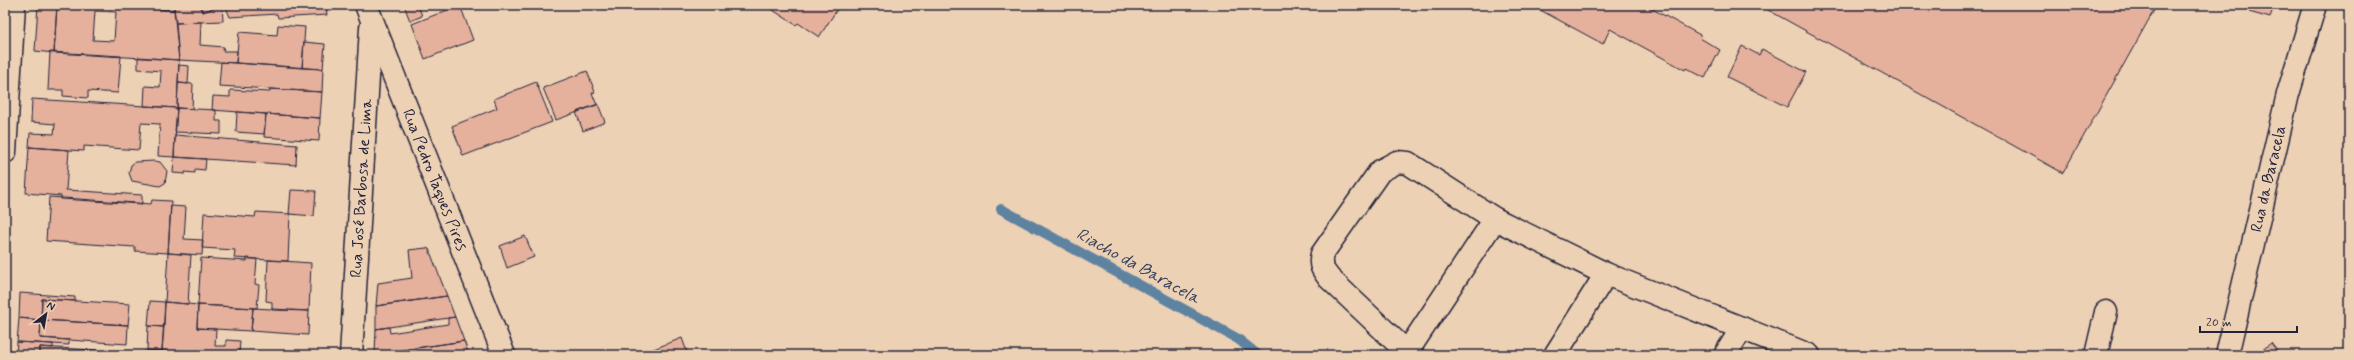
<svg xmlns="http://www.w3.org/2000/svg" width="2354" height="360" font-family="Mynerve,sans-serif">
  <rect width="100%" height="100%" fill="#edd1b4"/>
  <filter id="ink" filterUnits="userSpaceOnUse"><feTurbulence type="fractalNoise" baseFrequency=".025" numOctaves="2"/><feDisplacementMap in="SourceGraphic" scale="8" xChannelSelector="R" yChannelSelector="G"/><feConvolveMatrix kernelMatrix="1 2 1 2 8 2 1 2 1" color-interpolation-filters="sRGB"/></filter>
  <g filter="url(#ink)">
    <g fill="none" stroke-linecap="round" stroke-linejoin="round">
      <path stroke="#5d83a1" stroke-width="10" d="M 1001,209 L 1238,339 L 1258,355"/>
    </g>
    <path fill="#e5b09c" stroke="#22223b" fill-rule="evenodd" d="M 38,5 L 57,5 L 54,53 L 35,51 Z
      M 57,5 L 174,10 L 179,60 L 54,53 ZM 95,11 L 116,12 L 114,41 L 93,40 Z
      M 150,5 L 174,5 L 174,10 L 151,9 Z
      M 181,5 L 200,5 L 203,12 L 222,5 L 223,21 L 176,23 L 174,8 Z
      M 200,5 L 217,5 L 218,6 L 203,12 Z
      M 225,5 L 326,5 L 327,15 L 278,18 L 277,14 L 230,17 Z
      M 404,5 L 418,5 L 422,16 L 410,21 Z
      M 460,5 L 473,40 L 425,59 L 412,24 Z
      M 765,5 L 840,5 L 819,37 L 798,23 L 796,25 Z
      M 1531,5 L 1645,5 L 1702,36 L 1700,38 L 1720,50 L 1705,78 L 1686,68 L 1685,70 L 1610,29 L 1603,44 Z
      M 1759,5 L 2157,5 L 2063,173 Z
      M 2251,5 L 2274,5 L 2270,18 L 2249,12 Z
      M 201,22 L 200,45 L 224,47 L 223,51 L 237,51 L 236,63 L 179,60 L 176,23 Z
      M 278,25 L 305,27 L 302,68 L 236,63 L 239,32 L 277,35 Z
      M 304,42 L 325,44 L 323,69 L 302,68 Z
      M 1742,46 L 1759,55 L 1762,49 L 1806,72 L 1787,107 L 1727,77 Z
      M 50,52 L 121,56 L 118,93 L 88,91 L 88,98 L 63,96 L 63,90 L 48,90 Z
      M 138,57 L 179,60 L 177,108 L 144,106 L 145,86 L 160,87 L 161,71 L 138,69 Z
      M 221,62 L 323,69 L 322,92 L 219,86 Z
      M 179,65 L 189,66 L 188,84 L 178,83 Z
      M 587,71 L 595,92 L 592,93 L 597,105 L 556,120 L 543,88 Z
      M 536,82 L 552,122 L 463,156 L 452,126 L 497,108 L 494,99 Z
      M 178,83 L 193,84 L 192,109 L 177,108 Z
      M 270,89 L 322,92 L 320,118 L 212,110 L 213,96 L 230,97 L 230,90 L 270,92 Z
      M 32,99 L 177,108 L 174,157 L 158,156 L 160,124 L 141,123 L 139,150 L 84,146 L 84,151 L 29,147 L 30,133 L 54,134 L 55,124 L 31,122 Z
      M 598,104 L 605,122 L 583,131 L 576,112 Z
      M 177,108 L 216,110 L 216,121 L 221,121 L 221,134 L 175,132 Z
      M 237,112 L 266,114 L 264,134 L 236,132 Z
      M 266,114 L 320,118 L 319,141 L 264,137 Z
      M 175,135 L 297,145 L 296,165 L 174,157 Z
      M 29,147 L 69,150 L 66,190 L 142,195 L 142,204 L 61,199 L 61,196 L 26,193 Z
      M 174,157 L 206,159 L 205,170 L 195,169 L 195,173 L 185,172 L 185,174 L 173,173 Z
      M 154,161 L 160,162 L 167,171 L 165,183 L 160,186 L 132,181 L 129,173 L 131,165 L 135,162 Z
      M 291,190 L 316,191 L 314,216 L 289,214 Z
      M 49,197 L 151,204 L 152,200 L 171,201 L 168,253 L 135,251 L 135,247 L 46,241 Z
      M 171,206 L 186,207 L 184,239 L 203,240 L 202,255 L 168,253 Z
      M 256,212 L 290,214 L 288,261 L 234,258 L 235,250 L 202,248 L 204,213 L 255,217 Z
      M 525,236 L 534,257 L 507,268 L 500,246 Z
      M 426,248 L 429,249 L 447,296 L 376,306 L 378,283 L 412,278 L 409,250 Z
      M 168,253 L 191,255 L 188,304 L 165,302 Z
      M 201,258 L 247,261 L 247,258 L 257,259 L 255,284 L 259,285 L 257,308 L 198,305 Z
      M 268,260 L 311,263 L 309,311 L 272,310 L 272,302 L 266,301 Z
      M 20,293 L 75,297 L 75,301 L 42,299 L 41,320 L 19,318 Z
      M 447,296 L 455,317 L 376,329 L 376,306 Z
      M 42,299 L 130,304 L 128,325 L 41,320 Z
      M 150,301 L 165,302 L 164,327 L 148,326 Z
      M 165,302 L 198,305 L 197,328 L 216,329 L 215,346 L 226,346 L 226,340 L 240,341 L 239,355 L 162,351 Z
      M 198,305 L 253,308 L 251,331 L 197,328 Z
      M 253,308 L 309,311 L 308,335 L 251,331 Z
      M 455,317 L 464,341 L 375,354 L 376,329 L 389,327 L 390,333 L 448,324 L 448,318 Z
      M 19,318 L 41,320 L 40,338 L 69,340 L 69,345 L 17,342 Z
      M 41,320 L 128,325 L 127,344 L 40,338 Z
      M 148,326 L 164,327 L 162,351 L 147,350 Z
      M 682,338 L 688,355 L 638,355 Z
      M 464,341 L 469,355 L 375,355 L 375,354 Z
      M 17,342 L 53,344 L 53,348 L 40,347 L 40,355 L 16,355 Z
      M 2271,343 L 2280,355 L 2256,355 Z
      M 40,347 L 130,352 L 129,355 L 40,355 Z
      M 145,351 L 162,351 L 162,355 L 145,355 Z
      M 162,351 L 203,354 L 203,355 L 162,355 Z"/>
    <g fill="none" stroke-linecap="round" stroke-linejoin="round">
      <defs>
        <g id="minor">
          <path id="s1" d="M 366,5 L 504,355"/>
          <path d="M 5,152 L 14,5"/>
          <path d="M 1407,352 L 1495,219"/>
          <path id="s2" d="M 351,355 L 371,28"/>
          <path d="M 1410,355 L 1329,278 C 1322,269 1319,265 1322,254 L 1380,171 L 1397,162 L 1408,163 L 1495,219 L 1606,274 L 1809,355"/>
          <path d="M 1555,355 L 1606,274"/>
          <path d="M 1725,355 L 1742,328"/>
          <path d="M 2096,355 L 2106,312"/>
          <path id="s3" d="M 2227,355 L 2288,94 L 2315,5"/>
        </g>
      </defs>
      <use href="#minor" stroke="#22223b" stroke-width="25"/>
      <use href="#minor" stroke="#edd1b4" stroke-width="22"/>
    </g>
  </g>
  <g text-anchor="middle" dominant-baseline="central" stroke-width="3" stroke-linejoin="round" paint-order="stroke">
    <g font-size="16" fill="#22223b" stroke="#edd1b4">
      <text stroke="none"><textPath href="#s3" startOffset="181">Rua da Baracela</textPath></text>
      <text stroke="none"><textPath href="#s1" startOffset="188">Rua Pedro Taques Pires</textPath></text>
      <text stroke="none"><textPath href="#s2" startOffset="167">Rua José Barbosa de Lima</textPath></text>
    </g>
    <g font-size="17" font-style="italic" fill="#36425d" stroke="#edd1b4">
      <text transform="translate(1138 266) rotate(29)">Riacho da Baracela</text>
    </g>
  </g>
  <rect width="2354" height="360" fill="none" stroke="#edd1b4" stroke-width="20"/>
  <rect x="10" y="10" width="2334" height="340" fill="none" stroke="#22223b" stroke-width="1.5" filter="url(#ink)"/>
  <g transform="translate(46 314) rotate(31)" stroke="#edd1b4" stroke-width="3" paint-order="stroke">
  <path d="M0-3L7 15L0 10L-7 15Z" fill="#22223b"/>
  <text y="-6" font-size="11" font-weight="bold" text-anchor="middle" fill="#22223b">N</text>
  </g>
  <path d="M2200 326v6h97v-6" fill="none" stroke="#22223b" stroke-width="2"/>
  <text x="2206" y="326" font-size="12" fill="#22223b" stroke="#edd1b4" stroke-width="3" paint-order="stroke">20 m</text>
</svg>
